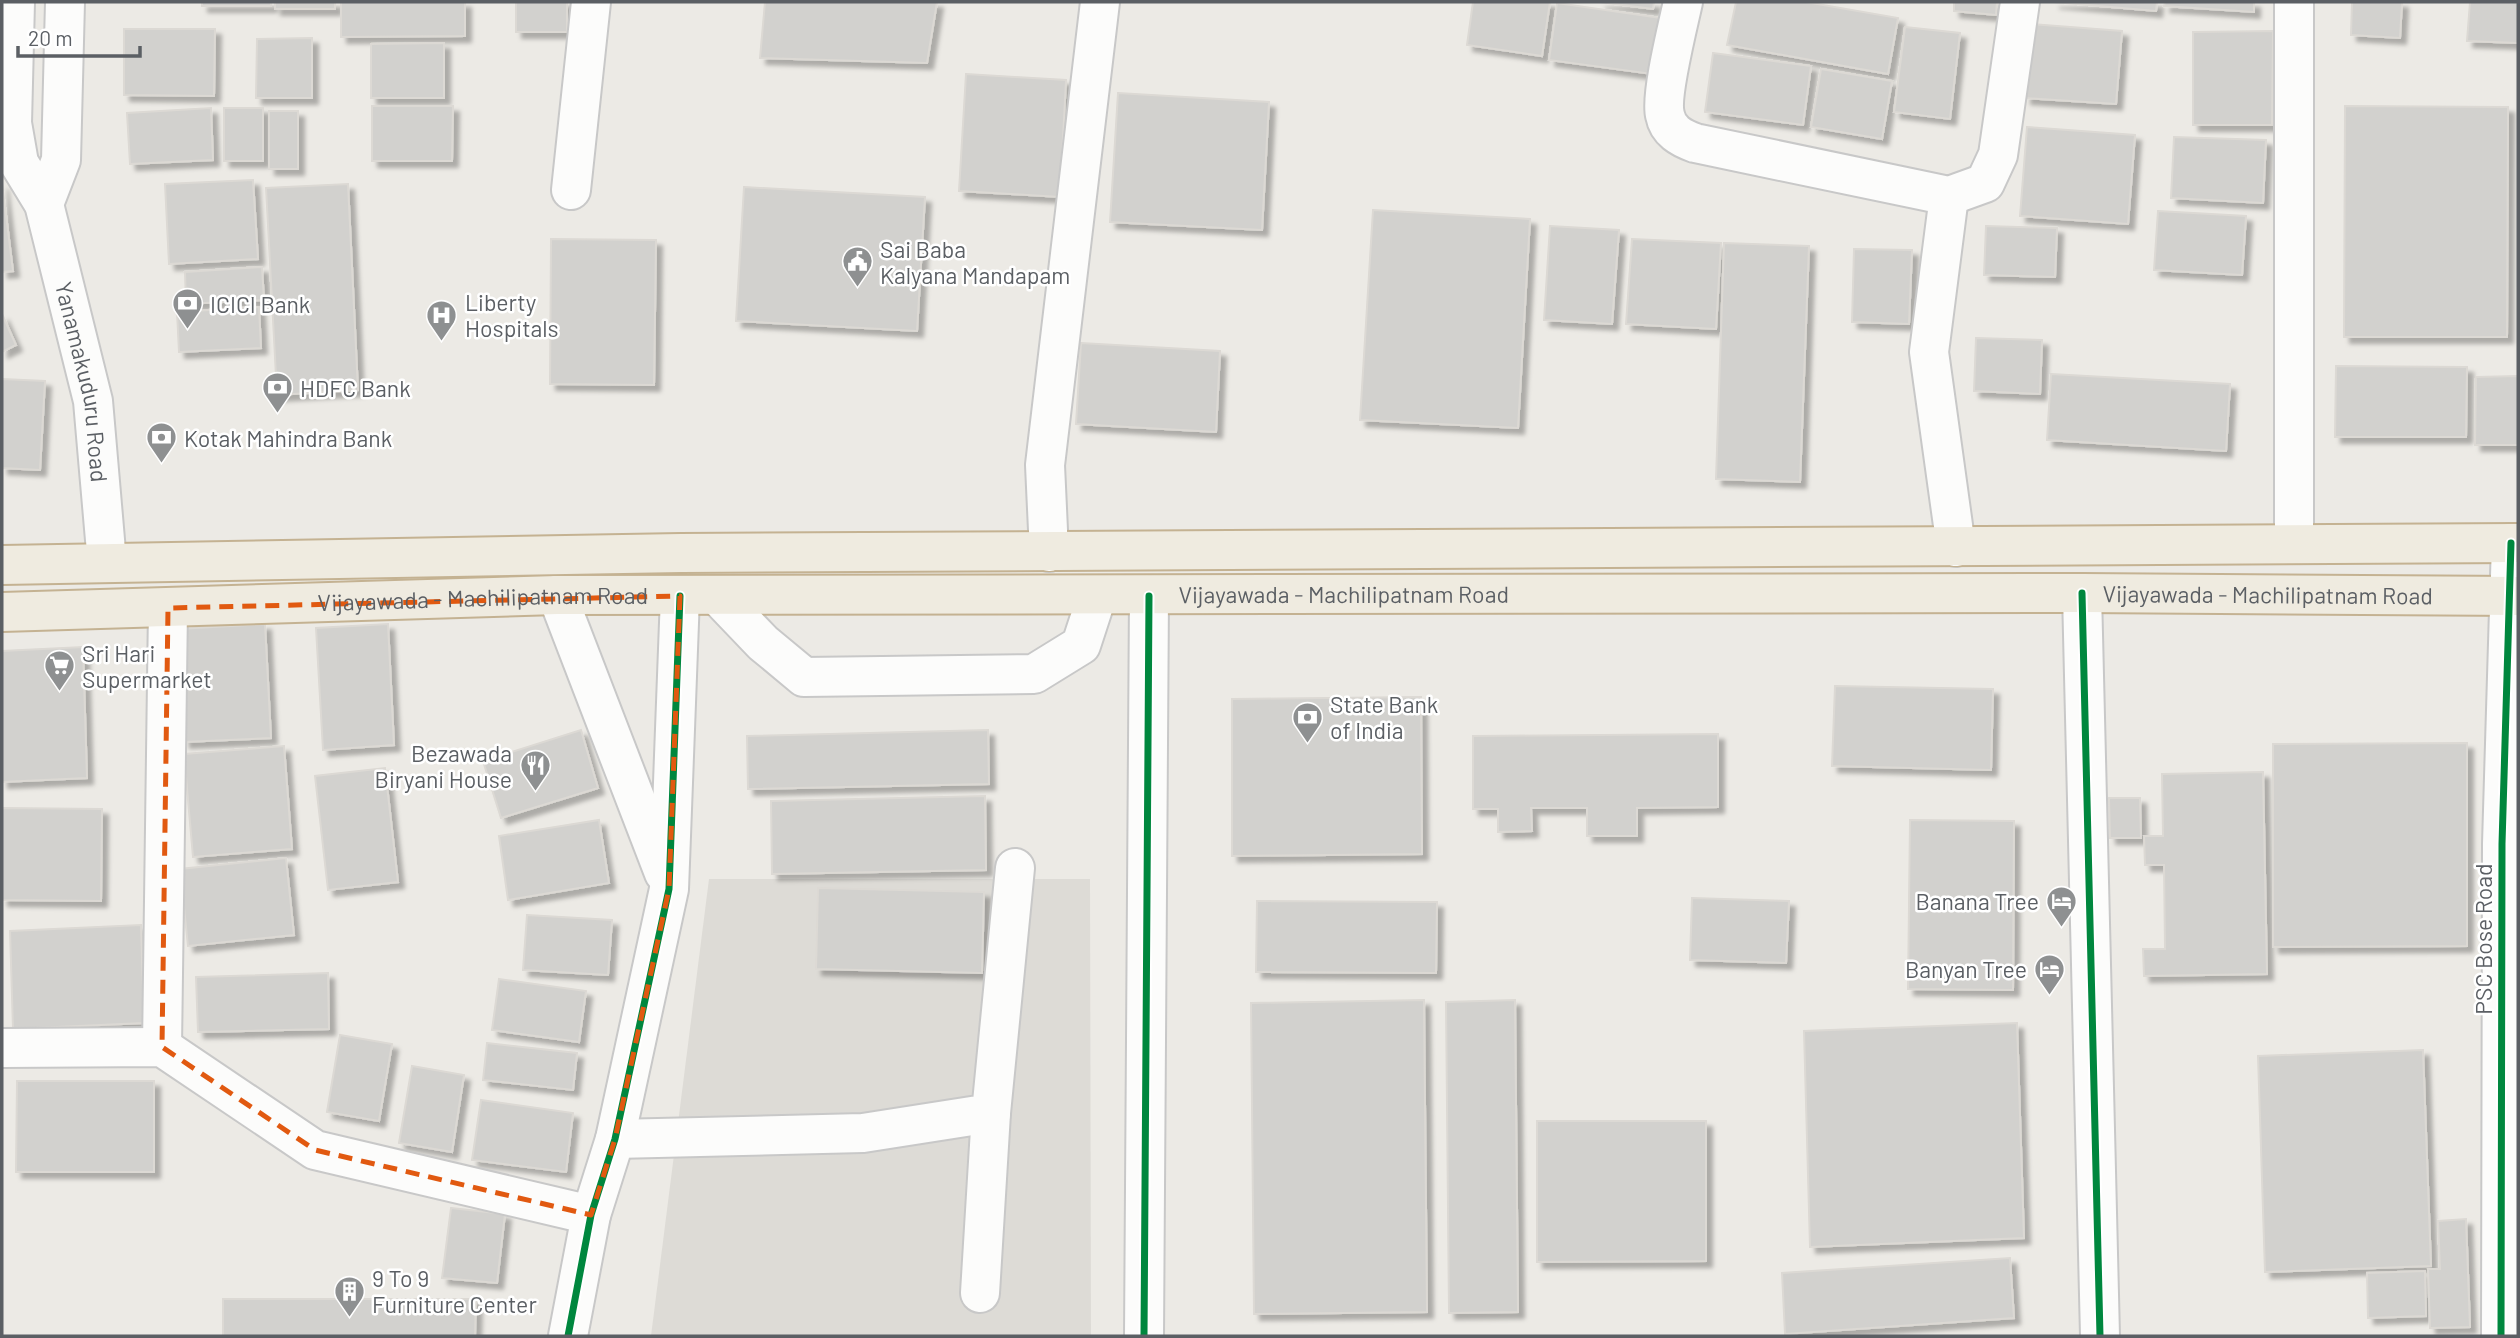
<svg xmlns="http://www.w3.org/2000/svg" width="2520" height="1338" font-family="Barlow,sans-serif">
  <defs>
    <filter id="shadow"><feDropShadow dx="6" dy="6" stdDeviation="2" flood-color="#0004"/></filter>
  </defs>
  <rect width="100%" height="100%" fill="#eceae5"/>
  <path fill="#dddbd6" d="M 709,879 L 1090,879 L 1091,1336 L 651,1336 Z"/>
  <path fill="#d2d1ce" stroke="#dcd9d4" stroke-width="2" filter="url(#shadow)" d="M 202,2 L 271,2 L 271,6 L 202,6 Z
    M 275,2 L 335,2 L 335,9 L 275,9 Z
    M 341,2 L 465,2 L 465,36 L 341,37 Z
    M 516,2 L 567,2 L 567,32 L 516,32 Z
    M 765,2 L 937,2 L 927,63 L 760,58 Z
    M 1473,2 L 1550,2 L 1542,56 L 1467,45 Z
    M 1599,2 L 1654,2 L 1653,9 Z
    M 1736,2 L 1806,2 L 1898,18 L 1888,74 L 1727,45 Z
    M 1954,2 L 1997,2 L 1996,15 L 1954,11 Z
    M 2053,2 L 2157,2 L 2156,11 Z
    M 2165,2 L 2254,2 L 2254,12 L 2164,6 Z
    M 2352,2 L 2402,2 L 2400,38 L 2351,35 Z
    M 2470,2 L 2518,2 L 2518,43 L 2467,41 Z
    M 1557,3 L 1661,18 L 1652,74 L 1549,60 Z
    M 2031,24 L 2122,31 L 2116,104 L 2025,98 Z
    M 1905,27 L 1960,33 L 1950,119 L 1894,112 Z
    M 124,29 L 215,29 L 214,96 L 124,95 Z
    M 2273,31 L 2272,125 L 2193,125 L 2193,32 Z
    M 312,38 L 312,98 L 256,98 L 257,39 Z
    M 444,43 L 444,98 L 371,98 L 371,44 Z
    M 1713,53 L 1811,66 L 1803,125 L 1705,112 Z
    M 1821,69 L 1892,81 L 1882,139 L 1811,127 Z
    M 966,74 L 1066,80 L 1060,197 L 959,191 Z
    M 1118,93 L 1269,102 L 1262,230 L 1110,222 Z
    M 372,106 L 453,106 L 452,161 L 372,161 Z
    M 2345,106 L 2508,107 L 2507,337 L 2344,337 Z
    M 211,108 L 213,160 L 130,164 L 127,113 Z
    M 224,108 L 263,108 L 263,161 L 224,161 Z
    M 269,111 L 298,111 L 298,169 L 269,169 Z
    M 2027,127 L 2135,135 L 2128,224 L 2020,216 Z
    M 2174,137 L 2266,140 L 2263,203 L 2171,198 Z
    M 253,180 L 258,259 L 169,264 L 165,184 Z
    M 2,183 L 13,271 L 2,272 Z
    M 348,184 L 358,390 L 277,395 L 266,188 Z
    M 744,187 L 925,197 L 917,331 L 736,321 Z
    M 1373,210 L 1530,219 L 1518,428 L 1360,420 Z
    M 2158,211 L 2246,216 L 2242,275 L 2154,270 Z
    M 1550,226 L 1619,230 L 1612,324 L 1544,320 Z
    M 1986,226 L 2057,228 L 2055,277 L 1984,275 Z
    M 551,239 L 656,240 L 654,385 L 550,384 Z
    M 1632,239 L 1721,243 L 1716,329 L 1626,324 Z
    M 1724,243 L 1809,246 L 1800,482 L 1716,479 Z
    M 1854,249 L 1912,250 L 1909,324 L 1852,322 Z
    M 262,267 L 264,300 L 186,304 L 185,272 Z
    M 259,307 L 261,348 L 179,352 L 177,312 Z
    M 2,314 L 16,345 L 2,352 Z
    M 1976,338 L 2042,340 L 2040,394 L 1974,391 Z
    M 1081,343 L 1220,351 L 1216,432 L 1076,424 Z
    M 2336,366 L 2467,367 L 2466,437 L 2335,437 Z
    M 2051,374 L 2230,384 L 2226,451 L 2047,440 Z
    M 2518,376 L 2518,445 L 2475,445 L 2476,377 Z
    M 2,379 L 45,381 L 40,470 L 2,468 Z
    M 265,624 L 271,738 L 184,742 L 178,629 Z
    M 388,624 L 394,745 L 323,750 L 316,628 Z
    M 83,647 L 87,778 L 2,782 L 2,651 Z
    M 1835,686 L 1993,689 L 1991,770 L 1832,766 Z
    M 1421,697 L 1422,854 L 1232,856 L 1232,699 Z
    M 581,730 L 598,788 L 501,818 L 483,761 Z
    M 988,730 L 989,784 L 748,789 L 747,736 Z
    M 1718,734 L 1718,807 L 1637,808 L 1637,836 L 1587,836 L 1587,808 L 1531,808 L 1532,831 L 1498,832 L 1498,809 L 1473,809 L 1473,736 Z
    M 2467,743 L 2467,946 L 2273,947 L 2273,744 Z
    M 284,746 L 292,849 L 193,857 L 184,754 Z
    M 385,768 L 398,882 L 328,890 L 315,776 Z
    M 2263,772 L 2267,974 L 2144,976 L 2143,949 L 2165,949 L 2164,865 L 2145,865 L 2144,836 L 2163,836 L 2162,774 Z
    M 985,796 L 986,870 L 772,874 L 771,801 Z
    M 2109,798 L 2140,798 L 2141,838 L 2110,838 Z
    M 2,808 L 102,809 L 101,901 L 2,900 Z
    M 599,820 L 609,883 L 508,900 L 499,836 Z
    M 1910,820 L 2014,821 L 2013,990 L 1908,989 Z
    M 286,858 L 294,935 L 188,946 L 180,869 Z
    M 818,888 L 984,892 L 982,973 L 816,969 Z
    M 1692,898 L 1789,901 L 1786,963 L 1690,960 Z
    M 1257,901 L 1437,902 L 1436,973 L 1256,972 Z
    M 527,915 L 612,920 L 608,975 L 523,970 Z
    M 141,925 L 144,1023 L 13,1029 L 10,931 Z
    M 328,973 L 329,1029 L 198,1032 L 196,977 Z
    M 499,979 L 586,991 L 579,1042 L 492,1030 Z
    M 1424,1000 L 1427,1312 L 1254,1314 L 1251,1003 Z
    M 1515,1000 L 1518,1312 L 1449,1313 L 1446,1002 Z
    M 2017,1023 L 2024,1238 L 1810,1247 L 1804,1031 Z
    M 340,1035 L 392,1044 L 379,1121 L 327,1112 Z
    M 487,1043 L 577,1053 L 573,1090 L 483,1080 Z
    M 2423,1050 L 2431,1266 L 2265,1272 L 2258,1056 Z
    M 412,1066 L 464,1075 L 452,1152 L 399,1143 Z
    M 17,1081 L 154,1081 L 154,1172 L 16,1172 Z
    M 481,1100 L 573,1113 L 566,1172 L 472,1160 Z
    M 1537,1121 L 1706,1121 L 1706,1261 L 1537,1262 Z
    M 451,1208 L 505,1214 L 497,1283 L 442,1278 Z
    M 2466,1219 L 2470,1327 L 2430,1328 L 2428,1269 L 2440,1269 L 2438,1221 Z
    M 2010,1258 L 2014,1318 L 1785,1334 L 1782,1273 Z
    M 2425,1271 L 2426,1316 L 2368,1318 L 2367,1273 Z
    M 223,1299 L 476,1299 L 475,1336 L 223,1336 Z"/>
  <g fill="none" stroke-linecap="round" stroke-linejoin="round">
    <defs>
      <g id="minor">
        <path id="s1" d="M 15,2 L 12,123 L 19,163 L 44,204 L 93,401 L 107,563"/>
        <path d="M 1683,2 C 1678,25 1660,96 1665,115 C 1668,131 1681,138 1695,143 L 1949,196 L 1985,183 L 1998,155 L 2020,2"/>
        <path d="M 571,190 L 591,2"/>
        <path d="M 1949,196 L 1929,352 L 1956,547"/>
        <path d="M 44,204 L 61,160 L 65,2"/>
        <path d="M 2294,544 L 2294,2"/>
        <path d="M 1049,552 L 1045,465 L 1100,2"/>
        <path d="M 2082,593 L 2100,1336"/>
        <path d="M 557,595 L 664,873"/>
        <path d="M 719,597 L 763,643 L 804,677 L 1034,674 L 1081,645 L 1097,596"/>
        <path d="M 162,1047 L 168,608"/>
        <path d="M 2,1048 L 162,1047 L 315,1150 L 591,1215"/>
        <path d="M 615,1139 L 863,1133 L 991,1113 L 1015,868"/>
        <path d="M 980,1293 L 991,1113"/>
        <path d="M 568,1336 L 591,1215 L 615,1139 L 669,889 L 680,596"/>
        <path d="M 1144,1336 L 1149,596"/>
        <path d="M 2501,1336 L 2502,844 L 2511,543"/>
      </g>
      <g id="highway">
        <path d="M 2,565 L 681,553 L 2518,543"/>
        <path id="s2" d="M 2,612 L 557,595 L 2082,593 L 2518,596"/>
      </g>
    </defs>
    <use href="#minor" stroke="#c8c8c8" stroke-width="42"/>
    <use href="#highway" stroke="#c4b292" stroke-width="42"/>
    <use href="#minor" stroke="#fcfcfb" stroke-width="38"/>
    <use href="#highway" stroke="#efebe0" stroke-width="38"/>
    <defs>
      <path id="cycleway" d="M 2082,593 L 2100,1336
        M 568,1336 L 591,1215 L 615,1139 L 669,889 L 680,596
        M 1144,1336 L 1149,596
        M 2501,1336 L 2502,844 L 2511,543"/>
    </defs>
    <use href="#cycleway" stroke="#fff" stroke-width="11"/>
    <use href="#cycleway" stroke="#00873e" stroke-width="7"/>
  </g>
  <path fill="none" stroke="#e15910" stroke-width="5" stroke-dasharray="14 9" stroke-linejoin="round" d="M 680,596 L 669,889 L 615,1139 L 591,1215 L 315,1150 L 162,1047 L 168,608 Z"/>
  <defs>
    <symbol id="civic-pin" viewBox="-11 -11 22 30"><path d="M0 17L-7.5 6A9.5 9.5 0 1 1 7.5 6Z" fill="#8e9091" stroke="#fff"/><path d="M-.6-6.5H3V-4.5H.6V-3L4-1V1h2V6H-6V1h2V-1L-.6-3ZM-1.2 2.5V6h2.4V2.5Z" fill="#fff"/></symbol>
    <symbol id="bank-pin" viewBox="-11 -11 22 30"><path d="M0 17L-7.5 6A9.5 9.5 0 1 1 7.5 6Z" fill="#8e9091" stroke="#fff"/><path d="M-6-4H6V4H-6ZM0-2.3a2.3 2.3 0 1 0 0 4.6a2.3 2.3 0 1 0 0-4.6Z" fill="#fff"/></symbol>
    <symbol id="hospital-pin" viewBox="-11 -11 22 30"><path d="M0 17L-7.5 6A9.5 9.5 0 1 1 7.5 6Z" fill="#8e9091" stroke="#fff"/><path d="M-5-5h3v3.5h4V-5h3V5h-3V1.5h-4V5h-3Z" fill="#fff"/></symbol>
    <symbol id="supermarket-pin" viewBox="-11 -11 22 30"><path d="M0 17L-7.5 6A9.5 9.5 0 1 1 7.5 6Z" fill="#8e9091" stroke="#fff"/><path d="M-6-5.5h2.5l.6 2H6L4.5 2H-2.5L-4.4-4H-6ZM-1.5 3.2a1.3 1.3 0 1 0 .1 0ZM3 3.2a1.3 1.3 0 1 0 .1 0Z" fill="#fff"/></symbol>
    <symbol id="restaurant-pin" viewBox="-11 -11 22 30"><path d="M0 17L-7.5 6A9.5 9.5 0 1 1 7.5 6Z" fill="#8e9091" stroke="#fff"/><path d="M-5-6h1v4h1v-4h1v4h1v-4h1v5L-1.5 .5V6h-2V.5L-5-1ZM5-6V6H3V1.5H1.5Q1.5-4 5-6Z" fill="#fff"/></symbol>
    <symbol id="hotel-pin" viewBox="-11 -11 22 30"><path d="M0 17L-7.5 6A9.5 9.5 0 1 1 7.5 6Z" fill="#8e9091" stroke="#fff"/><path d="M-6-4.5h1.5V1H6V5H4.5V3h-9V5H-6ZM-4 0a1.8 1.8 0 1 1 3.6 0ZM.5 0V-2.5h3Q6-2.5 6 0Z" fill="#fff"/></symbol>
    <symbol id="building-pin" viewBox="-11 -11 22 30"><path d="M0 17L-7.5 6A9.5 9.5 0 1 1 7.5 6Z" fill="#8e9091" stroke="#fff"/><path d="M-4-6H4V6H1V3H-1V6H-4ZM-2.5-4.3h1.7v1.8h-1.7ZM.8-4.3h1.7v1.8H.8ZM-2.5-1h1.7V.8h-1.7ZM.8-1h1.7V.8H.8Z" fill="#fff"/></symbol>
  </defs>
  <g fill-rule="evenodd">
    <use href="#civic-pin" x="840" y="244" width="35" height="47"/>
    <use href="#bank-pin" x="170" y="286" width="35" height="47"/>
    <use href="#hospital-pin" x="424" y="298" width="35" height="47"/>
    <use href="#bank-pin" x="260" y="370" width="35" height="47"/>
    <use href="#bank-pin" x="144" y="420" width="35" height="47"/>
    <use href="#supermarket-pin" x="42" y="648" width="35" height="47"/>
    <use href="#bank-pin" x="1290" y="700" width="35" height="47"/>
    <use href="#restaurant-pin" x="518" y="748" width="35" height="47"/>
    <use href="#hotel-pin" x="2044" y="884" width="35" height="47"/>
    <use href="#hotel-pin" x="2032" y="952" width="35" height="47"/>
    <use href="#building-pin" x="332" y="1274" width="35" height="47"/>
  </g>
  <g text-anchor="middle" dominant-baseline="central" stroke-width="5" stroke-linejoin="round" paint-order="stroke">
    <g font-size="23" fill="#5b5f64" stroke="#fff" text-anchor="start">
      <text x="880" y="249">Sai Baba<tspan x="880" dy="26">Kalyana Mandapam</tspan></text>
      <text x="465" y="302">Liberty<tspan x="465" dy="26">Hospitals</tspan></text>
      <text x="210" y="304">ICICI Bank</text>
      <text x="300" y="388">HDFC Bank</text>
      <text x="184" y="438">Kotak Mahindra Bank</text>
      <text x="82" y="653">Sri Hari<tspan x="82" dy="26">Supermarket</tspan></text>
      <text x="1330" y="704">State Bank<tspan x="1330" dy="26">of India</tspan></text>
      <text x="512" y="753" text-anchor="end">Bezawada<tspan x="512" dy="26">Biryani House</tspan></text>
      <text x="2039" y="901" text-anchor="end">Banana Tree</text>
      <text x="2027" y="969" text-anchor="end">Banyan Tree</text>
      <text x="372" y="1278">9 To 9<tspan x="372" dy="26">Furniture Center</tspan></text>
    </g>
    <g font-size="23" fill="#5b5f64" stroke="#fff">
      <text stroke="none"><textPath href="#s1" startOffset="392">Yanamakuduru Road</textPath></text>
      <text stroke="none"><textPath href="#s2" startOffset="2266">Vijayawada - Machilipatnam Road</textPath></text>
      <text stroke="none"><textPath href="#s2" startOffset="1342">Vijayawada - Machilipatnam Road</textPath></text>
      <text stroke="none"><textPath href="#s2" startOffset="481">Vijayawada - Machilipatnam Road</textPath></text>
      <text transform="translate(2483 939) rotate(-90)">PSC Bose Road</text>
    </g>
  </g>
  <rect width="2520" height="1338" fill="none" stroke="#5b5f64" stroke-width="7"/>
  <path d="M18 46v10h122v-10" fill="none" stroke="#5b5f64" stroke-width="3.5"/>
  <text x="28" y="46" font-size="21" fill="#5b5f64" stroke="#ffffff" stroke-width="5" paint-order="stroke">20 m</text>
</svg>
